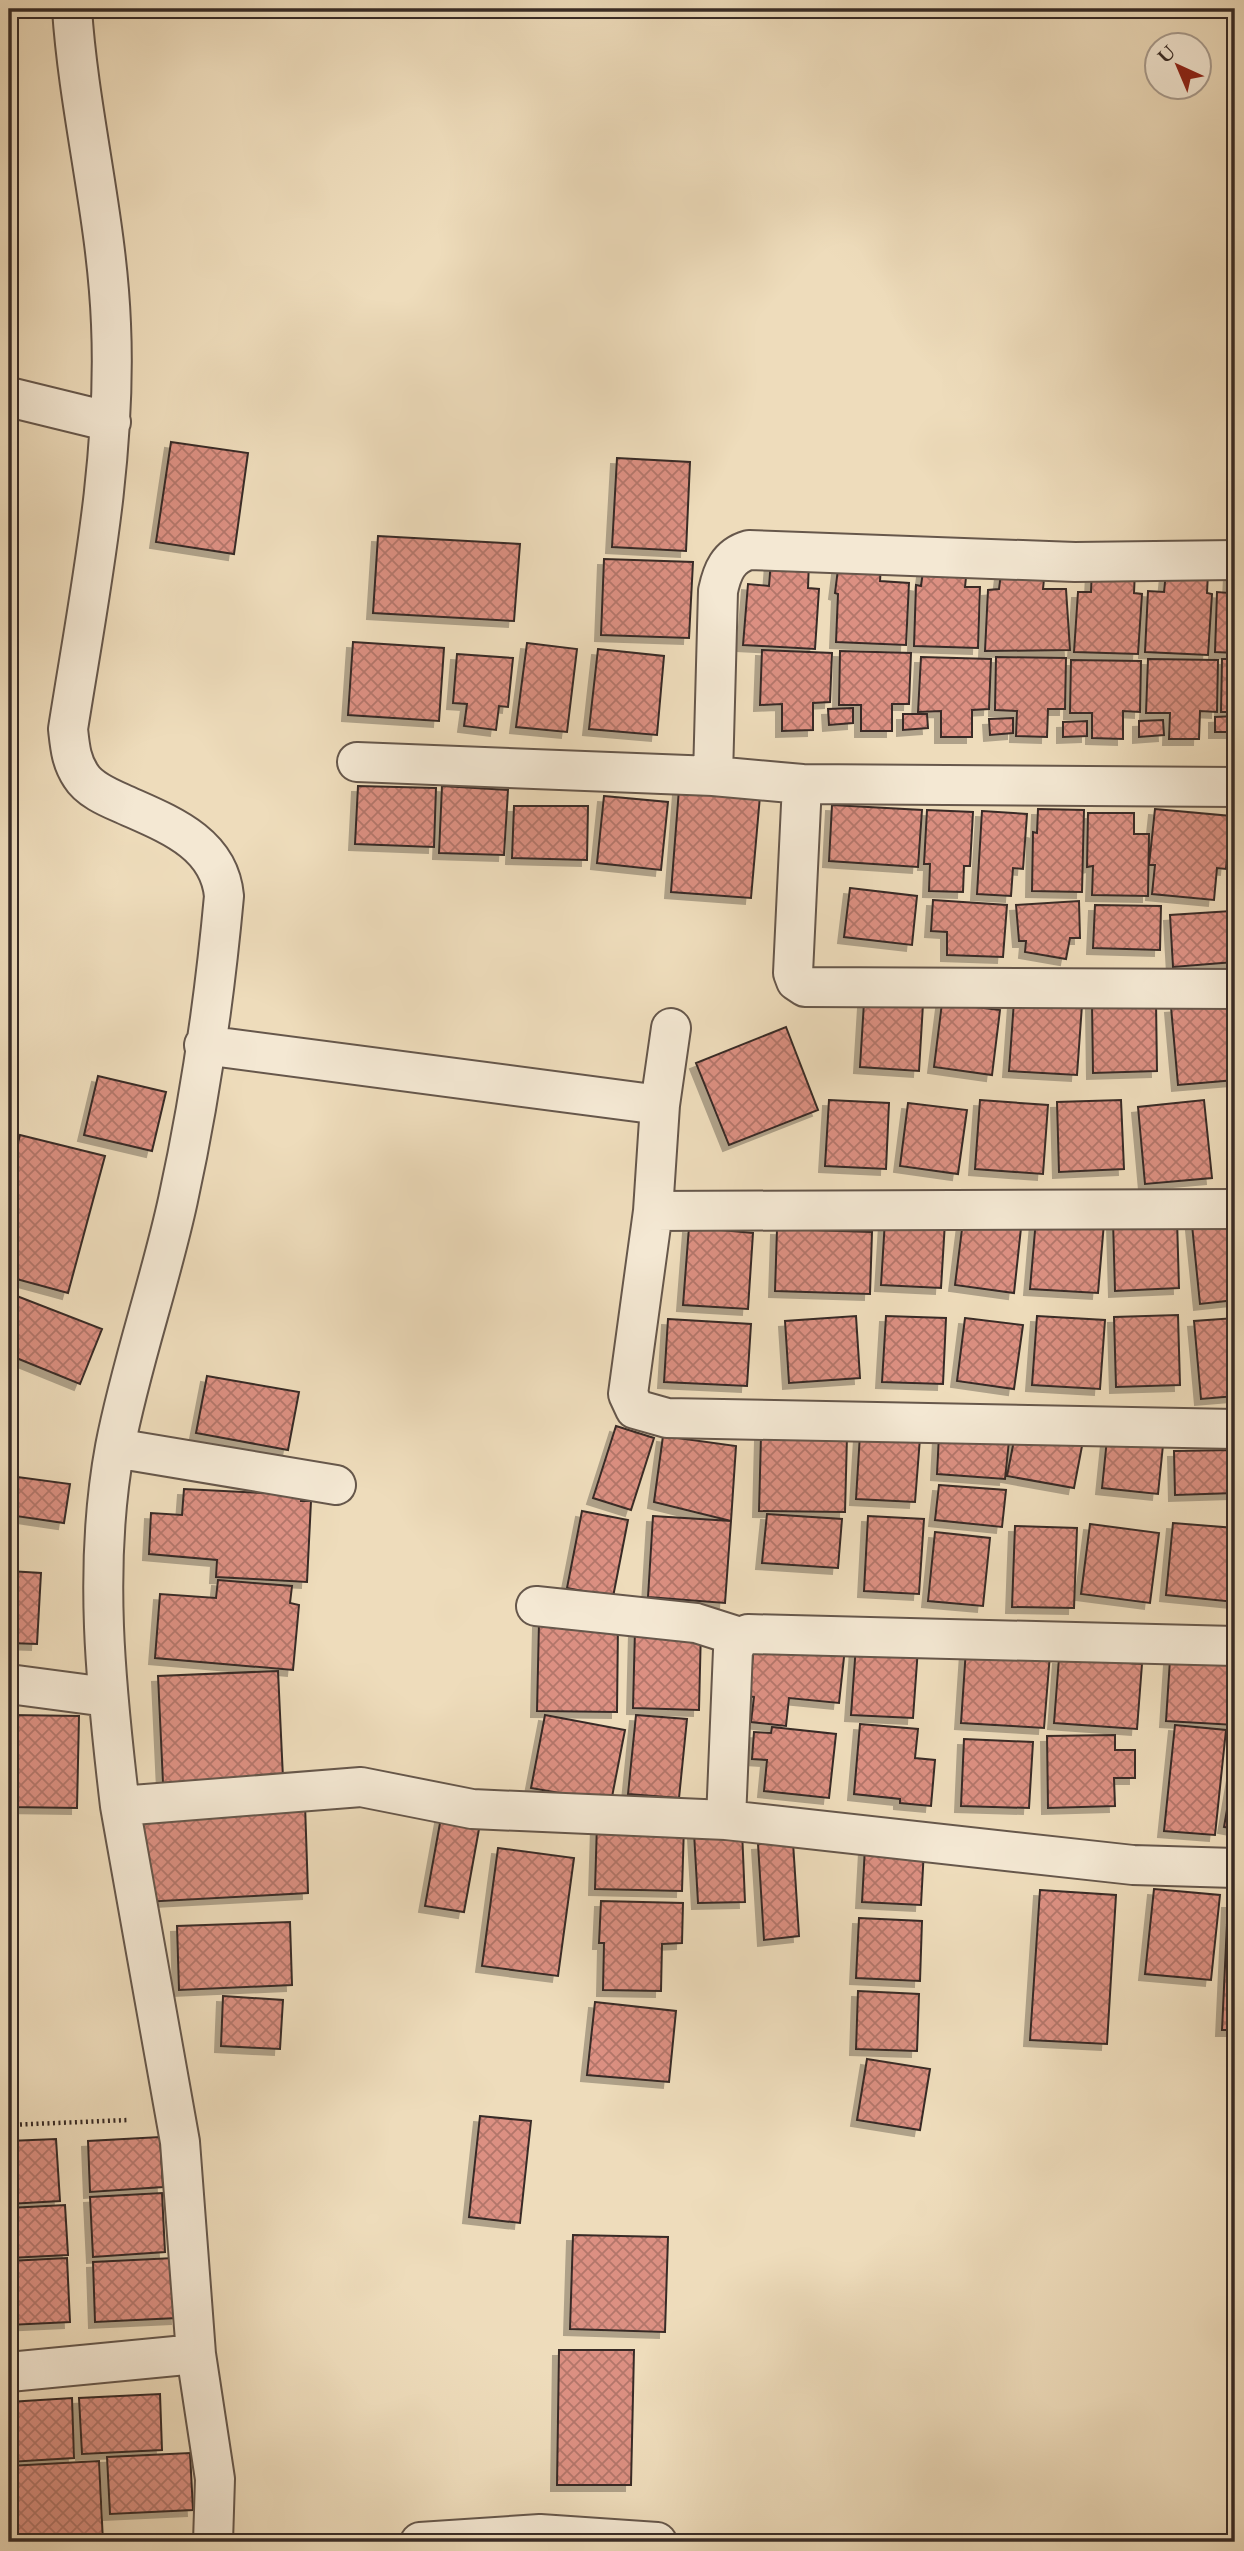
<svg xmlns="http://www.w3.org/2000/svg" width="1244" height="2551" font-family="Cardo,serif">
  <defs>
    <pattern id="building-cross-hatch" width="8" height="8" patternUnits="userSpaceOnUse" patternTransform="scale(1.75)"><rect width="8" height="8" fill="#dc9082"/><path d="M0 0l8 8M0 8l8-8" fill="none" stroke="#b3766a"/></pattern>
    <filter id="shadow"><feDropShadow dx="-6" dy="6" stdDeviation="0" flood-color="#0004"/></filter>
  </defs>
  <rect width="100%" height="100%" fill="#eedcbb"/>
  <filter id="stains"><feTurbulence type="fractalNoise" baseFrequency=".00286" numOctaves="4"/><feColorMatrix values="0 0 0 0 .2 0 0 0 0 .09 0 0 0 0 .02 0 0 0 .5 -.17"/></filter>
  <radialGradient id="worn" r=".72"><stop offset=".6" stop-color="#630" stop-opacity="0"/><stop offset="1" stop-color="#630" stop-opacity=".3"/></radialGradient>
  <path fill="url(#building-cross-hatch)" stroke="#382b26" stroke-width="2" filter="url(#shadow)" d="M 9,180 L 15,181 L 9,238 Z
    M 171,442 L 248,453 L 234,554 L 156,542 Z
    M 617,458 L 690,462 L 686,551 L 612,547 Z
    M 378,536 L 520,544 L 514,621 L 373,613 Z
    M 604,559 L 693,562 L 689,638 L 601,635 Z
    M 771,560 L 809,561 L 808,588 L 819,589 L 815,649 L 743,645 L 748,584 L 769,586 Z
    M 839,561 L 881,565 L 880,581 L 909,583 L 906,645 L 836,642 L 838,594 L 835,593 Z
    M 924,564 L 967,568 L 965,587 L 980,587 L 978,648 L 914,646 L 916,585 L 921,586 Z
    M 1002,565 L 1045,569 L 1043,589 L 1066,589 L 1070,650 L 985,651 L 988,590 L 999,589 Z
    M 1092,568 L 1135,570 L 1134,593 L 1142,594 L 1138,654 L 1074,652 L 1078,592 L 1091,592 Z
    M 1166,572 L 1208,573 L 1207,593 L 1212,594 L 1208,655 L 1145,652 L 1148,591 L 1164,592 Z
    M 1230,572 L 1235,572 L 1235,653 L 1215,652 L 1217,592 L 1229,593 Z
    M 353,642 L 444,648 L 439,721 L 348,715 Z
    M 527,643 L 577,649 L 567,732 L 516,727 Z
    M 598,649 L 664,656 L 657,735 L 589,729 Z
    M 762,650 L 832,653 L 830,702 L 813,703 L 813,730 L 782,731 L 782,704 L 760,705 Z
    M 840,651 L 911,653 L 909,704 L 892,704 L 892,731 L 861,731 L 861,705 L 839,705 Z
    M 457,654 L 513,658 L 508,707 L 499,706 L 496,730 L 464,726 L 467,704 L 453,703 Z
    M 921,657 L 991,659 L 989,709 L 972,710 L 972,737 L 941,737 L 941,711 L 918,712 Z
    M 996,657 L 1066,658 L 1065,709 L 1048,709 L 1047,737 L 1016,736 L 1017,711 L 995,710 Z
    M 1148,659 L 1218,660 L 1217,712 L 1200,711 L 1199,739 L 1169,739 L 1170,713 L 1146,713 Z
    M 1222,659 L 1235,659 L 1235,712 L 1221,712 Z
    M 1071,660 L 1141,661 L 1140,712 L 1123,711 L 1123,739 L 1092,738 L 1092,713 L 1070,713 Z
    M 853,708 L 853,723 L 829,725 L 828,709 Z
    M 903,714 L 927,714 L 928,728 L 903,730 Z
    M 1235,716 L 1235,732 L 1215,732 L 1215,717 Z
    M 1013,718 L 1013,733 L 990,735 L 989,719 Z
    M 1163,720 L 1164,735 L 1139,737 L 1139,721 Z
    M 1087,721 L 1087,736 L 1063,737 L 1063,722 Z
    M 358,786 L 436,788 L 434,847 L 355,844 Z
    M 442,786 L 508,790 L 504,855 L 439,853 Z
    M 679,789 L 760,796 L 751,898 L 671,892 Z
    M 604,796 L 668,802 L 661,870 L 597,863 Z
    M 832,805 L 922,810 L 918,867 L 829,861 Z
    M 514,806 L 588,806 L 587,860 L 512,858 Z
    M 1038,809 L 1084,810 L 1082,892 L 1032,891 L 1033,832 L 1037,833 Z
    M 1155,809 L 1231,816 L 1226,869 L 1217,868 L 1214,900 L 1152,894 L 1155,865 L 1149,865 Z
    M 927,810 L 973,812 L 970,866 L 964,866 L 963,892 L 929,891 L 930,864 L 924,864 Z
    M 982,811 L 1027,814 L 1023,869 L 1013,868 L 1011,896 L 977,894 Z
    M 1088,813 L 1134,813 L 1134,834 L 1149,834 L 1148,896 L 1092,895 L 1093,866 L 1087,867 Z
    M 850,888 L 917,896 L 912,945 L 844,937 Z
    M 933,900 L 1007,905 L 1003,957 L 947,955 L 947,932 L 931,931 Z
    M 1079,901 L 1080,938 L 1070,938 L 1066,959 L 1025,952 L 1026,941 L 1019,941 L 1016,905 Z
    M 1095,905 L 1161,906 L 1160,950 L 1093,948 Z
    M 1231,911 L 1234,962 L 1173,967 L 1170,915 Z
    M 1014,1001 L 1082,1005 L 1077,1075 L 1009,1071 Z
    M 1156,1001 L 1157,1071 L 1093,1073 L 1092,1003 Z
    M 864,1002 L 923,1004 L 919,1071 L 860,1067 Z
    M 1235,1002 L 1235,1080 L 1178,1085 L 1171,1007 Z
    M 942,1003 L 1000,1010 L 992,1075 L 934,1067 Z
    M 786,1027 L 818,1110 L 729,1145 L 696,1063 Z
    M 98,1076 L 166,1092 L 152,1151 L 84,1135 Z
    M 829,1100 L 889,1103 L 886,1169 L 825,1166 Z
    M 980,1100 L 1048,1105 L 1043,1174 L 975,1169 Z
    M 1121,1100 L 1124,1169 L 1059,1172 L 1057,1102 Z
    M 1204,1100 L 1212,1178 L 1145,1184 L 1138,1107 Z
    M 908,1103 L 967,1110 L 958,1174 L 900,1166 Z
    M 1235,1108 L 1235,1191 L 1233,1191 Z
    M 20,1135 L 105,1156 L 68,1293 L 9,1277 L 9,1176 Z
    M 1036,1219 L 1104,1223 L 1098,1293 L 1030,1289 Z
    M 1177,1219 L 1179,1288 L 1115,1291 L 1113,1221 Z
    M 885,1220 L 945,1222 L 941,1288 L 881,1285 Z
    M 963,1221 L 1021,1228 L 1014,1293 L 955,1285 Z
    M 1235,1221 L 1235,1300 L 1200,1304 L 1192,1225 Z
    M 689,1227 L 753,1233 L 748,1309 L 683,1305 Z
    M 777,1229 L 872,1232 L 870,1294 L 775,1291 Z
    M 9,1293 L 102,1329 L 80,1384 L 9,1355 Z
    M 1178,1315 L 1180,1385 L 1116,1387 L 1114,1317 Z
    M 856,1316 L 860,1378 L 789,1383 L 785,1321 Z
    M 886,1316 L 946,1318 L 943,1384 L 882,1382 Z
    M 1037,1316 L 1105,1320 L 1100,1389 L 1032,1385 Z
    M 965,1318 L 1023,1325 L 1014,1389 L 957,1381 Z
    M 1235,1318 L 1235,1396 L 1201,1399 L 1194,1321 Z
    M 668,1319 L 751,1324 L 747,1386 L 664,1382 Z
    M 207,1376 L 299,1392 L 288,1450 L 196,1433 Z
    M 616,1426 L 654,1438 L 631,1510 L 593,1498 Z
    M 860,1434 L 920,1438 L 915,1502 L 856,1499 Z
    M 761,1435 L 847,1436 L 845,1512 L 759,1511 Z
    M 939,1435 L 1009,1441 L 1005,1479 L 937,1474 Z
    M 1015,1435 L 1082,1446 L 1074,1488 L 1007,1476 Z
    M 663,1436 L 736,1446 L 731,1521 L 654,1502 Z
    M 1107,1439 L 1163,1445 L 1158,1494 L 1102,1488 Z
    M 1235,1450 L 1235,1493 L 1175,1495 L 1174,1451 Z
    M 10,1476 L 70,1484 L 64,1523 L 9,1515 Z
    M 939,1485 L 1006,1490 L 1002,1527 L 935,1520 Z
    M 184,1489 L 302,1495 L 301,1501 L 311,1501 L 307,1582 L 216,1577 L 217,1560 L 149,1554 L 151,1513 L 182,1515 Z
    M 582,1511 L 628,1520 L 613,1597 L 567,1588 Z
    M 767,1514 L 842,1519 L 838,1568 L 762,1563 Z
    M 653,1516 L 731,1521 L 725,1603 L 648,1597 Z
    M 868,1516 L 924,1519 L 919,1594 L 864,1591 Z
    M 1173,1523 L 1235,1528 L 1235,1602 L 1166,1595 Z
    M 1090,1524 L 1159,1533 L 1150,1603 L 1081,1594 Z
    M 1015,1526 L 1077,1528 L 1074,1608 L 1012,1607 Z
    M 935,1532 L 990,1538 L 983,1606 L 928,1601 Z
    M 9,1571 L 41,1573 L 37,1644 L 9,1643 Z
    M 218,1580 L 292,1586 L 290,1603 L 299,1605 L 293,1670 L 155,1658 L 160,1594 L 216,1598 Z
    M 539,1622 L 618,1624 L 617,1712 L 537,1711 Z
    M 635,1628 L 701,1628 L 699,1710 L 633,1708 Z
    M 755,1640 L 845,1648 L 839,1703 L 789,1698 L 786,1726 L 751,1722 L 754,1697 L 748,1696 Z
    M 1171,1644 L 1235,1648 L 1235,1725 L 1166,1721 Z
    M 856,1645 L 918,1648 L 913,1718 L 851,1715 Z
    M 966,1649 L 1050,1654 L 1044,1728 L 961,1723 Z
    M 1059,1658 L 1142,1664 L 1137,1729 L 1054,1723 Z
    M 278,1671 L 283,1778 L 163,1783 L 158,1676 Z
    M 11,1715 L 79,1716 L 77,1808 L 10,1807 Z
    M 545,1715 L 625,1730 L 611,1802 L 531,1788 Z
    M 636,1715 L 687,1719 L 679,1798 L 628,1794 Z
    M 860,1724 L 918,1729 L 915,1758 L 935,1760 L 931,1806 L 900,1803 L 900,1799 L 854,1794 Z
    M 1175,1725 L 1226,1730 L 1215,1835 L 1164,1831 Z
    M 772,1727 L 836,1734 L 829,1798 L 764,1791 L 767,1760 L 752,1759 L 754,1732 L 771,1733 Z
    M 1115,1735 L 1115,1750 L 1135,1750 L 1135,1778 L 1114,1778 L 1115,1806 L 1048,1808 L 1047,1736 Z
    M 964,1739 L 1033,1742 L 1029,1808 L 961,1806 Z
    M 1235,1763 L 1235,1829 L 1224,1827 Z
    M 305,1804 L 308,1893 L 143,1902 L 138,1812 Z
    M 442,1812 L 481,1818 L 464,1912 L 425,1906 Z
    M 597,1823 L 684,1825 L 682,1891 L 595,1889 Z
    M 742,1830 L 745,1902 L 698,1903 L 694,1833 Z
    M 793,1842 L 799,1936 L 764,1940 L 758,1844 Z
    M 865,1847 L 924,1849 L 921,1905 L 862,1902 Z
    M 498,1848 L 574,1858 L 558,1976 L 482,1966 Z
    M 1154,1889 L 1220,1895 L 1211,1980 L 1145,1974 Z
    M 1040,1890 L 1116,1895 L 1107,2044 L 1030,2040 Z
    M 601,1901 L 683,1903 L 682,1943 L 662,1944 L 661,1991 L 603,1990 L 604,1943 L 599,1943 Z
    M 1228,1902 L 1235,1902 L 1235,2030 L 1222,2030 Z
    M 859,1918 L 922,1921 L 920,1981 L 856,1978 Z
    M 290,1922 L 292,1985 L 179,1990 L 177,1926 Z
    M 858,1991 L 919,1994 L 917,2051 L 856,2049 Z
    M 223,1996 L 283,2000 L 280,2049 L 221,2046 Z
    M 595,2002 L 676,2011 L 669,2082 L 587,2075 Z
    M 867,2059 L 930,2069 L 920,2130 L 857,2120 Z
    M 480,2116 L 531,2121 L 520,2223 L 469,2217 Z
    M 160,2137 L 163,2187 L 90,2192 L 88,2141 Z
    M 56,2139 L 60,2201 L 9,2204 L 9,2141 Z
    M 162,2193 L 165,2252 L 93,2257 L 90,2197 Z
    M 65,2205 L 68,2255 L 9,2258 L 9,2208 Z
    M 573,2235 L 668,2237 L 665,2332 L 570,2329 Z
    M 67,2258 L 70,2322 L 9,2325 L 9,2261 Z
    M 174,2258 L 177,2318 L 95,2322 L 93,2262 Z
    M 559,2350 L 634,2350 L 631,2485 L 557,2485 Z
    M 160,2394 L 162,2450 L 82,2454 L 79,2398 Z
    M 72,2398 L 74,2458 L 9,2462 L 9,2402 Z
    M 190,2453 L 193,2510 L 110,2514 L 107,2457 Z
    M 99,2461 L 103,2542 L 17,2542 L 16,2531 L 9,2532 L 9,2466 Z"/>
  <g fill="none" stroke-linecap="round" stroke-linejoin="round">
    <defs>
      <path id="street" d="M 72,9 C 79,114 107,218 111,324 C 117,460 89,596 68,729 C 70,747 71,761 81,776 C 89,789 107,797 121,803 C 165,823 219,841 224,896 C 215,994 199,1104 178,1200 C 160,1283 131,1364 115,1447 C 93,1566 106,1688 120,1806 L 361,1787 L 472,1809 L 726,1820 L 1133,1865 L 1235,1868
        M 9,397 L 111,422
        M 357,762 L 713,776 L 718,591 C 722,572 728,556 749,550 L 1075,562 L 1235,560
        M 713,776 L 802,784
        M 1235,787 L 802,784 L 793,973 L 796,981 L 805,987 L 1235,989
        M 204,1045 L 660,1105
        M 1235,1209 L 653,1211 L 628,1394 L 635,1409 L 667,1418 L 1235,1429
        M 653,1211 L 660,1105 L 671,1028
        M 115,1448 L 336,1485
        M 536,1606 L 696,1623 L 740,1637
        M 9,1684 L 107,1697
        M 120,1806 L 180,2142 L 196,2354 L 215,2479 L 213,2542
        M 726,1820 L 733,1650 L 740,1637 L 748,1634 L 1235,1646
        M 9,2372 L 196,2354
        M 540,2534 L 657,2542
        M 420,2542 L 540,2534 L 540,2542"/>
    </defs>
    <use href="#street" stroke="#66574b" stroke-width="42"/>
    <path stroke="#382b26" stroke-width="4.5" stroke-dasharray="2 3.5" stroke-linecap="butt" d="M 9,2125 L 128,2120"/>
    <use href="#street" stroke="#f4e8d3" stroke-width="38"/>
  </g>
  <rect width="1244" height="2551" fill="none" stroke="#eedcbb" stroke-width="35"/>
  <rect x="10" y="10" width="1223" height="2530" fill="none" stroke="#382b26" stroke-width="3.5"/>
  <rect x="18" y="18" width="1209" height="2516" fill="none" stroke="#382b26" stroke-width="2"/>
  <g transform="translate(1178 66) rotate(316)"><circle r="33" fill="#f4e8d3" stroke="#a99c8e" stroke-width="2"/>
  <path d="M0-5L12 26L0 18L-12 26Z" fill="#8f2418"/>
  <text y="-10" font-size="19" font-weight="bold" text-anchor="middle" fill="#382b26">U</text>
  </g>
  <rect width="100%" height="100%" filter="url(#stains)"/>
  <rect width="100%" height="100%" fill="url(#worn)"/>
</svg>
